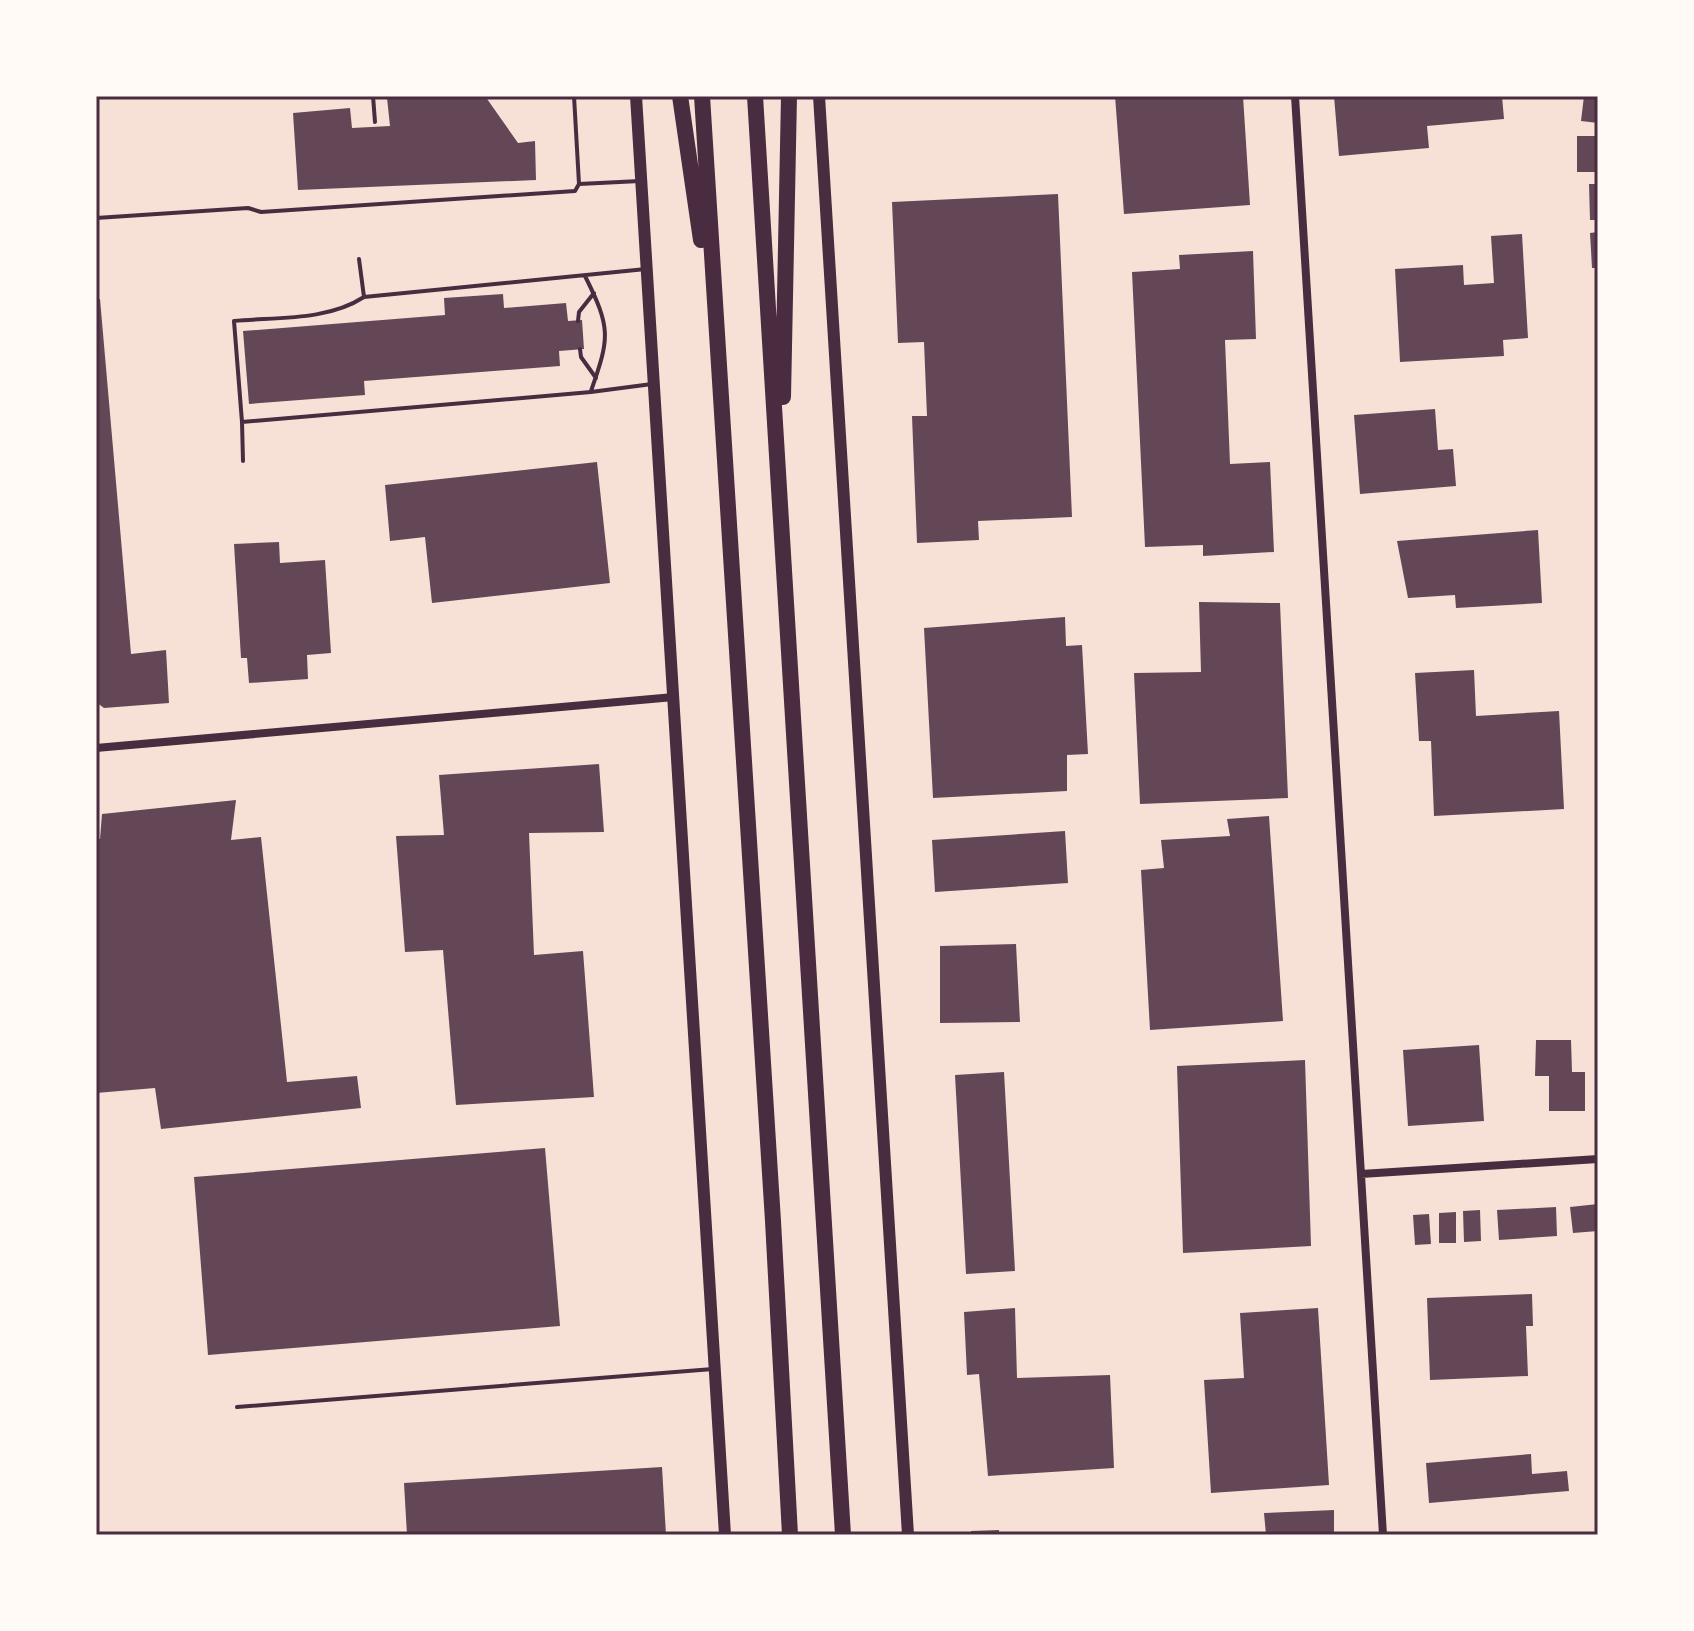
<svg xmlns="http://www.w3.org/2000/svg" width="1694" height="1631" font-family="'Alegreya Sans',sans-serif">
  <rect width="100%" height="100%" fill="#f7e1d7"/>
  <path fill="#644757" d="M 419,96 L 485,96 L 518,143 L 535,141 L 536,180 L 298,190 L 293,113 L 350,108 L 352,128 L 390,126 L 387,98 Z
    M 1115,96 L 1243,96 L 1250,205 L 1124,214 Z
    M 1334,96 L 1502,96 L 1504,119 L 1427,126 L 1429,148 L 1339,156 Z
    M 1584,96 L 1598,96 L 1598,123 L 1581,121 Z
    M 1577,136 L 1598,136 L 1598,172 L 1577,172 Z
    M 1589,184 L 1598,184 L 1598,220 L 1590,220 Z
    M 1058,194 L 1072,517 L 978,521 L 979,540 L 917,543 L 912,416 L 927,416 L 924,342 L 898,343 L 892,202 Z
    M 1598,232 L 1598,268 L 1592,268 L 1590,233 Z
    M 1522,234 L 1528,338 L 1503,340 L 1504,356 L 1400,362 L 1395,269 L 1463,265 L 1464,285 L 1494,283 L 1491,236 Z
    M 1253,251 L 1256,339 L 1225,340 L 1230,464 L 1270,462 L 1274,552 L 1203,556 L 1203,545 L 1145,547 L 1132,272 L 1180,269 L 1179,255 Z
    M 503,294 L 504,308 L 566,303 L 568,321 L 582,320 L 584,349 L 559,351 L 560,366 L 364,381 L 365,395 L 249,404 L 243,331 L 445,315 L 444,298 Z
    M 96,299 L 100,299 L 131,654 L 166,650 L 169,703 L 104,708 L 96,702 Z
    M 1435,409 L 1438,450 L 1453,449 L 1456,486 L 1360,494 L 1354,415 Z
    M 597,462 L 610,583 L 432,603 L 425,537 L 390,541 L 385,485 Z
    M 1538,530 L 1542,603 L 1456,608 L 1455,595 L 1408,598 L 1397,541 Z
    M 279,542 L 280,563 L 325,560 L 331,653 L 307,655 L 308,679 L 249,683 L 247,658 L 241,658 L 234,544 Z
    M 1199,602 L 1280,603 L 1288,798 L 1140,804 L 1134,673 L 1201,672 Z
    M 1065,617 L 1066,646 L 1082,645 L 1088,754 L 1067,755 L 1067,791 L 933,798 L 924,628 Z
    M 1474,670 L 1476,716 L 1559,711 L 1564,809 L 1434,816 L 1431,741 L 1419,741 L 1415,673 Z
    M 599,764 L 604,832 L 529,833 L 534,955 L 583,951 L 594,1097 L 456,1105 L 443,950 L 405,952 L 396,836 L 444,835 L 439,775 Z
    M 236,800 L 231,840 L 261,837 L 287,1082 L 357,1076 L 361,1108 L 161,1129 L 155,1088 L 96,1093 L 96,839 L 100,839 L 102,814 Z
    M 1269,816 L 1283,1021 L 1150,1030 L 1141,870 L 1164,868 L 1161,840 L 1230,836 L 1227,819 Z
    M 1065,831 L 1068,883 L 935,892 L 932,840 Z
    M 1016,944 L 1020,1022 L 940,1023 L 940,946 Z
    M 1536,1040 L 1571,1040 L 1572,1072 L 1585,1072 L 1585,1111 L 1549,1111 L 1549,1076 L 1535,1076 Z
    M 1479,1045 L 1484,1121 L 1408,1126 L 1403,1050 Z
    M 1305,1060 L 1311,1246 L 1183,1253 L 1177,1066 Z
    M 1004,1072 L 1015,1271 L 966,1274 L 955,1075 Z
    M 545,1148 L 560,1326 L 208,1355 L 194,1177 Z
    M 1598,1204 L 1598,1231 L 1573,1233 L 1570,1207 Z
    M 1556,1207 L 1557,1236 L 1499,1240 L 1497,1210 Z
    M 1480,1210 L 1481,1241 L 1464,1242 L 1463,1211 Z
    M 1456,1212 L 1456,1243 L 1439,1243 L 1439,1213 Z
    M 1429,1214 L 1431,1244 L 1415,1245 L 1413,1215 Z
    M 1532,1294 L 1533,1326 L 1526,1326 L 1528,1376 L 1430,1380 L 1427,1298 Z
    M 1015,1308 L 1017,1378 L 1110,1375 L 1114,1468 L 988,1476 L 979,1374 L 967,1375 L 964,1312 Z
    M 1318,1308 L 1329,1485 L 1211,1493 L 1204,1380 L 1244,1378 L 1240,1313 Z
    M 1531,1454 L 1532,1474 L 1567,1471 L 1569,1491 L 1429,1503 L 1426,1463 Z
    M 662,1467 L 666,1535 L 407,1535 L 404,1483 Z
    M 1334,1510 L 1334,1535 L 1266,1535 L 1264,1513 Z
    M 999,1530 L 999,1535 L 971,1535 L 971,1531 Z"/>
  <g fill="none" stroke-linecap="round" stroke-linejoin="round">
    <path stroke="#4a2c40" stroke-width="4" d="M 373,96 L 375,122
      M 574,96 L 579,184
      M 96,218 L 248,208 L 261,212 L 575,191 L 579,184 L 640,181
      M 359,259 L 364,297 L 646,269
      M 585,276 C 611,328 610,337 591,391
      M 364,297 C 327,321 277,317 234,321 L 242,422 L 591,392 L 652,384
      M 578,321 L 579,312 L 594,293
      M 580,349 L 581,357 L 596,378
      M 242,422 L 243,461
      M 237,1407 L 713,1369"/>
    <path stroke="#4a2c40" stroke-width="8" d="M 1295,96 L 1383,1535
      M 96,748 L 674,697
      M 1361,1174 L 1598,1159"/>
    <path stroke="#4a2c40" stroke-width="12" d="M 636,96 L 725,1535
      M 819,96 L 908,1535"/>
    <path stroke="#4a2c40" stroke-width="16" d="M 680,96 L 701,240
      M 702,96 L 773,1221 L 790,1535
      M 755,96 L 843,1535
      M 783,397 L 789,96"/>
  </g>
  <rect width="1694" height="1631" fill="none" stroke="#fffaf5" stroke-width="196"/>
  <rect x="98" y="98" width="1498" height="1435" fill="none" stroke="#4a2c40" stroke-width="3"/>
</svg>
